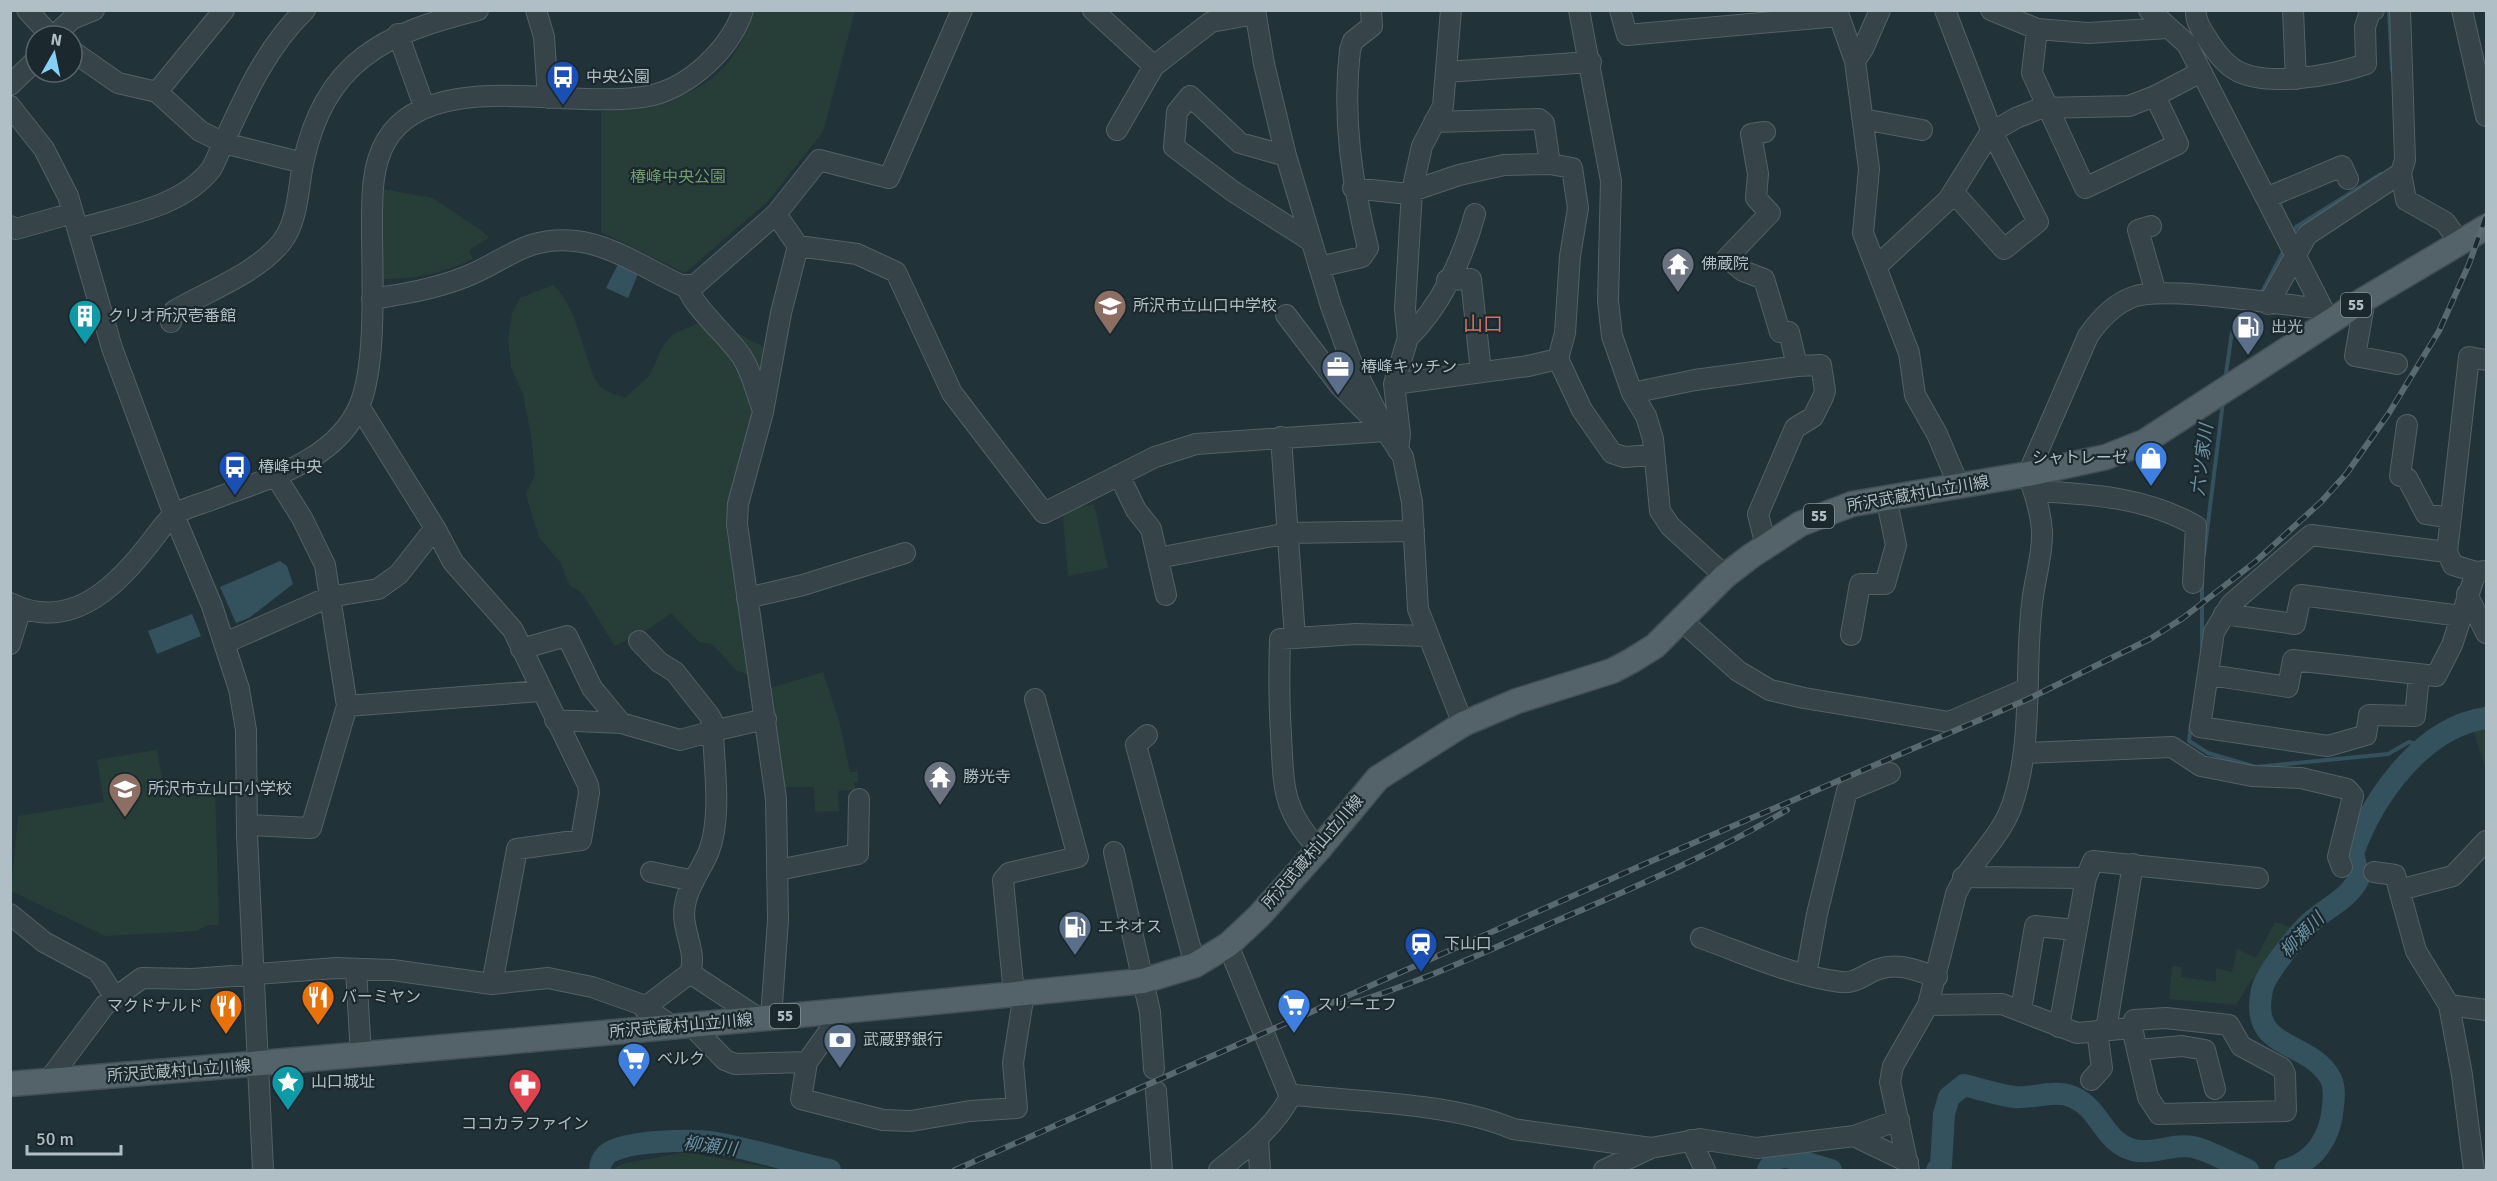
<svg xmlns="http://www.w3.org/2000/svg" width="2497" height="1181" font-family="Signika,'Noto Sans JP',sans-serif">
  <rect width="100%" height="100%" fill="#223239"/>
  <path fill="#273e38" d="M 753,11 L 855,11 L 823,132 L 768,201 L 685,273 L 601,232 L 601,111 C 674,105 731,91 753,11 Z
    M 382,189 L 433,198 L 482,231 L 489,238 L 469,250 L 473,259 C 442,273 414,280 380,279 Z
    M 553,285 C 582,310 585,376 603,389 C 609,393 618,395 625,398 L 650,375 L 661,349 L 673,334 L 699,323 L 727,328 L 764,347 L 773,364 L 727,531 L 743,618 L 759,679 L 736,670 L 712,644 L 699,642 L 671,613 L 649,629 L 615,646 L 582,593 L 570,586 L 560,562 L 539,537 L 526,495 L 535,475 L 531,436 L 523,394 L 511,368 L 508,340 L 512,314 L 520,298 Z
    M 1094,504 L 1108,568 L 1068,576 L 1062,506 L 1073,508 Z
    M 823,672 L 840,724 L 850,772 L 858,772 L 858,782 L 854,782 L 855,790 L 838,791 L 839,811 L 815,812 L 814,787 L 782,787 L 771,688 Z
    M 2486,723 L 2486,770 L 2472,726 Z
    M 157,750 L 164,790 L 215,782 L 219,925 L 208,925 L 197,931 L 105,936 L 11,891 L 18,816 L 104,802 L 97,760 Z
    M 2275,922 L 2294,929 L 2248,985 L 2236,1005 L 2169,999 L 2172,966 L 2182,967 L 2181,977 L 2216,982 L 2216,968 L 2232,972 L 2237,949 L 2256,958 Z
    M 686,1152 L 782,1170 L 611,1170 L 622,1164 Z"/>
  <path fill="#34515e" d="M 618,264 L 638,274 L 628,298 L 606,288 Z
    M 280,561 L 287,566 L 293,584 L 249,618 L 236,623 L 220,587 Z
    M 192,614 L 201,636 L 157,654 L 148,631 Z"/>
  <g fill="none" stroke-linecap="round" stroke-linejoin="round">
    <path stroke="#34515e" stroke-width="4" d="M 2389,10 L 2392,70
      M 2291,235 L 2296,227 L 2381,174
      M 2261,294 L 2284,250
      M 2225,380 L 2232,332 L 2251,307
      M 2204,555 L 2223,402
      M 2202,654 L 2202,584
      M 2191,724 L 2189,741 L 2208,753 L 2256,767 L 2388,754 L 2409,742 L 2423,746"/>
    <path stroke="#34515e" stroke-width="22" d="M 600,1170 C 600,1164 602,1159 607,1154 C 626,1140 693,1139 717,1143 C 755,1150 792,1162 830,1170
      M 1768,1170 L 1774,1160 L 1784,1156 L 1831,1170
      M 1937,1170 L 1941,1165 L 1944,1114 L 1949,1097 L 1964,1085 C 1980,1089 1998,1095 2014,1097 C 2033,1099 2054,1089 2073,1097 C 2101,1109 2103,1142 2133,1150 C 2152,1155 2174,1143 2193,1147 C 2211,1151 2230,1163 2248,1170
      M 2285,1170 C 2315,1162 2331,1136 2333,1106 C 2334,1097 2335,1088 2331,1079 C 2310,1039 2248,1052 2262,990 C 2265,974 2300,931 2313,920 C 2330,906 2349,898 2359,878 L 2353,853 C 2374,795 2423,727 2486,718"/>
    <defs>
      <path id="minor" d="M 27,10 L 51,36
        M 536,10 L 544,37 L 548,98
        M 1093,10 L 1154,66
        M 1255,10 L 1264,64 L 1286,156 L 1331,306 L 1351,361 L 1386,431 L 1403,457 L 1412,502 L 1418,609 L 1463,724
        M 1579,10 L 1611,181 L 1608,301 L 1612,336 L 1632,393 L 1646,416 L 1653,439 L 1660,511 L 1670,526 L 1725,576
        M 1620,10 L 1627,35 L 1839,16 L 1855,61 L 1869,169 L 1863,233 L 1909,353 L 1915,395 L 1937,434 L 1959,486
        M 1945,10 L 1992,132 L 2038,222 L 2004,249 L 1954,193
        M 1991,10 L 2037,29 L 2088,33 L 2168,28
        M 2149,10 L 2187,44 L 2327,317
        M 2196,10 C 2195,23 2204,33 2210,43 C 2216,52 2223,61 2231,67 C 2261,90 2334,75 2366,64 L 2365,27 L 2370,12 L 2374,10
        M 2293,10 L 2296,79
        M 2462,10 L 2486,116
        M 2037,29 L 2032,73 L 2085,188 L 2178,144 L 2155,96
        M 398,34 L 424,106
        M 54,36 L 72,19 L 94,10
        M 72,51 L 118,83 L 157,92 L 200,131 L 224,143 L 303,163
        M 1855,61 L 1863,49 L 1880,10
        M 1446,72 L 1591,62
        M 10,85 L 36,60
        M 157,92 L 224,10
        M 10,106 L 44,149 L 68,196 L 112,348 L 174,515 L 212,606 L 239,689 L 246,730 L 247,835 L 263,1170
        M 1863,119 L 1922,130
        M 1434,122 L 1539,119 L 1544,123 L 1550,164
        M 1117,130 L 1154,66 L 1211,22 L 1255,14
        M 1286,156 L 1240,143 L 1190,96 L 1177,112 L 1174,147 L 1234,192 L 1311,241
        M 2401,173 L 2406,200 L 2445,222 L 2460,243
        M 1353,188 L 1399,193 L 1412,191 L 1459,175 L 1504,165 L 1550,164 L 1572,168 L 1578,208 L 1570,256 L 1565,333 L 1558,359
        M 2266,198 L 2342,166 L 2348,179
        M 10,226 L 16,229 L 73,213
        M 2151,226 L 2138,230 L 2156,293
        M 78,229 C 123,215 182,208 212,168 C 238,113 260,53 305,10
        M 798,246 L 857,254 L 896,272 L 952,393 L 1044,513 L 1155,457 L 1196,444 L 1386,431
        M 1877,266 L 1948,200 L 1990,133 L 2016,118 L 2041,108 L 2129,106 L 2155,96 L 2201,72
        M 1319,267 L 1362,257 L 1368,248 C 1352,183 1342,117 1350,50 L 1353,41 L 1372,26 L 1371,10
        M 1447,280 L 1471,279 L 1481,372
        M 687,286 C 690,304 730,338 742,357 C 752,372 756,393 763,410
        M 372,299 C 403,294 435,289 465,277 C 506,261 526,235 576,241 C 612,245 648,270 681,285 L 695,285 L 776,214 L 819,160 L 889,178 L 962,10
        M 2365,299 L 2355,356 L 2397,364
        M 2268,304 L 2307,235 L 2401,173 L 2405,160 L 2400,10
        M 1286,315 L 1340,386 L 1375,421
        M 171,322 L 174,311 C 209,290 254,275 281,243 C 298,222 298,189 303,164 C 324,61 385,33 478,10
        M 1408,338 C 1441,306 1463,258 1475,214
        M 2486,360 L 2469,357 L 2447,552 L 2453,565 L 2476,572 L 2486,571
        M 1394,384 L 1528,366 L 1558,359 L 1582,410 L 1612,453 L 1624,457 L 1654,455
        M 1632,393 L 1695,380 L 1797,366 L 1789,332 L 1780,332 L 1764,279 L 1743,271 L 1727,258 L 1770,213 L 1756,198 L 1758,174 L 1751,134 L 1765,132
        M 2407,425 L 2400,476 L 2407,478 L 2426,514 L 2450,518
        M 1281,437 L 1295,638
        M 1398,450 L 1400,434 L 1394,384 L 1408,338 L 1405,309 L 1412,191 L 1422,146 L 1443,106 L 1451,10
        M 1119,475 L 1136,510 L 1151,529 L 1166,595
        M 2034,491 C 2091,494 2146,497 2196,526 L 2193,583
        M 435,528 L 453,562 L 513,630 L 588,785 L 589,793 L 581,840 L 517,849 L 492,984
        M 1766,546 L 1758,514 L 1795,428 L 1813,417 L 1823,397 L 1825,391 L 1821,365 L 1797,366
        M 1158,558 L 1288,533 L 1414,531
        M 2467,594 L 2486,633
        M 747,598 L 803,585 L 905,553
        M 10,603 C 68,632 113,590 146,548 C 155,538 164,522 175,514 C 185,508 200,504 211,500 C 264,479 336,463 360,404 C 377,362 372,275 372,228 C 372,199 371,167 386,141 C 431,64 578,113 653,95 C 676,89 698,74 714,57 C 726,45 738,27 743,10
        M 2224,614 L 2295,624 L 2301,595 L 2461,616
        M 1682,621 L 1738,671 L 1770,690 L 1804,698 L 1949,722 L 2026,689
        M 1851,635 L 1860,584 L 1885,584 L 1896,545 L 1886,497
        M 639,641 L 659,662 L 675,672 L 709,715 L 717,730 L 713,731 C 714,768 722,815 709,851 C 702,869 688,885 685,905 C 680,929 698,951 690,973 L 644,1008
        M 225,643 L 329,597 L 378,589 L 399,574 L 435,528 L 359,406
        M 10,644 L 21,608
        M 521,649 L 567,636 L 592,688 L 621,723 L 680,740 L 713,731
        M 2210,675 L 2288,687 L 2293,660 L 2436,676 L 2452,645 L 2476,572
        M 2419,675 L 2415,716 L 2369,715 L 2366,735 L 2328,746 L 2200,727 L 2214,632 L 2231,604 L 2311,535 L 2447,552
        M 347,706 L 541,691
        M 555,720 L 621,723
        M 717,730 L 766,719
        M 1147,735 L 1136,745 L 1195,965
        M 2024,753 L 2172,747 L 2201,766 L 2252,776 L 2301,778 L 2347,789 L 2353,796 L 2338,857 L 2342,867
        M 247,825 L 311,828 L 347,706 L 325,565 L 302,518 L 275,475
        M 1319,849 C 1281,810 1284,785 1281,735 C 1279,703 1279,671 1280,639 L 1356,634 L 1428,636
        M 1114,852 L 1150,1012 L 1154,1069
        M 778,870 L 858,854 L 859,799
        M 651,872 L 694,881
        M 2374,872 L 2395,875 L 2416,951 L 2449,1005
        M 1963,877 L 2086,878 L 2093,861 L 2258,878
        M 2399,890 L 2453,876 L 2486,841
        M 10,914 L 44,942 L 98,971 L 114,996
        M 1701,938 C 1746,954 1793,976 1841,982 C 1856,984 1866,973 1879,969 C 1900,962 1917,971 1937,977
        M 356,970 L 361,1055
        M 690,973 L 760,1019
        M 1806,975 L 1817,914 L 1847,791 L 1890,773
        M 1014,994 L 1003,880 L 1009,873 L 1078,857 L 1035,699
        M 1928,1005 L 2002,1004 L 2077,1033 L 2132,1028
        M 2021,1010 L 2035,926 L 2076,930
        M 835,1012 L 830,1030 L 807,1062 L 801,1099 L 883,1120 L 911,1121 L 970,1111 L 1017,1108 L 1013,1063 L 1024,993
        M 771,1018 L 778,920 L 776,799 L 737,524 L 738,504 L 763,412 L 781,313 L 798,246 L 776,214
        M 2166,1018 L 2229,1025 L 2241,1046 L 2282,1068 L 2285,1074 L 2286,1111 L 2159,1114 L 2148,1097 L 2132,1028 L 2134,1020 Z
        M 690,1024 L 725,1060 L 735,1064 L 807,1062
        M 2059,1027 L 2086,878
        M 2106,1030 L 2133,864
        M 2138,1050 L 2182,1046 L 2205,1050 L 2215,1089
        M 2091,1080 L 2102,1068 L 2097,1031
        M 48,1081 L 105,1005 L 142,978 L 193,979 L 336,968 L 392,970 L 492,984 L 548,978 L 592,987 L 640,1004 L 672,1026
        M 1156,1091 L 1162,1170
        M 1290,1097 L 1295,1095 C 1362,1102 1452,1103 1513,1129 L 1651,1148 L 1700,1139 L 1757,1148 L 1854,1136 L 1908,1162
        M 1854,1136 L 1899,1120
        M 1258,1138 L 1260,1170
        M 1691,1140 L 1705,1170
        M 1219,1170 C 1246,1148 1273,1129 1290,1097 L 1228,945
        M 1604,1170 L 1651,1148
        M 1909,1170 L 1890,1082 L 1893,1066 L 1928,1005 L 1956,894 C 1970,862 2001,838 2012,805 C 2034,741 2024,670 2032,604 C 2034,581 2043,555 2042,532 C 2041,512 2034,492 2028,474 L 2088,336 C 2099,320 2114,304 2133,297 C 2165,285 2282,305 2323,309
        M 2474,1170 L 2462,1075 L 2449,1005 L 2486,1010"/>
      <path id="major" d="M 10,1084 C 388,1053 766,1020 1143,981 L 1195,965 L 1228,945 L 1259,916 L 1319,849 L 1378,778 L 1463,724 L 1517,701 L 1612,671 L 1631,661 L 1655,646 L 1725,576 L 1751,556 L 1800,524 L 1852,504 L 2028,474 L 2106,457 L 2144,442 L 2365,299 L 2486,227"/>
    </defs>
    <use href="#minor" stroke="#536167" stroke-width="22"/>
    <use href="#major" stroke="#424f56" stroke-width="27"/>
    <use href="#minor" stroke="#364349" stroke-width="20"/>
    <use href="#major" stroke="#54636a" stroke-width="24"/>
    <defs>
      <path id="rail" d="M 1340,1007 C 1415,985 1485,952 1556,921 C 1635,887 1713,854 1787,810
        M 955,1170 L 1647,863 L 2026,700 L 2150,639 L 2183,618 L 2255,562 L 2321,502 L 2347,473 L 2389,413 L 2439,331 L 2469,264 L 2486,216"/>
    </defs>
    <use href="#rail" stroke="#586970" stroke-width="6"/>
    <use href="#rail" stroke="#1b282e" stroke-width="4" stroke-dasharray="11" stroke-linecap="butt"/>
  </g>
  <defs>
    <symbol id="bus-pin" viewBox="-11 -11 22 30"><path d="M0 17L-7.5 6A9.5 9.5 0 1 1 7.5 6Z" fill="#1a4fb4" stroke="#1b282e"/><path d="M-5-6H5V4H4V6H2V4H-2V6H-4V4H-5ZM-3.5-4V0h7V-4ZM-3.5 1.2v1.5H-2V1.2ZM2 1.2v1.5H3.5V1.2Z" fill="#fff"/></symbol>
    <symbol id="temple-pin" viewBox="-11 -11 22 30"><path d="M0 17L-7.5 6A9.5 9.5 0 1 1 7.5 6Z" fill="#6b7280" stroke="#1b282e"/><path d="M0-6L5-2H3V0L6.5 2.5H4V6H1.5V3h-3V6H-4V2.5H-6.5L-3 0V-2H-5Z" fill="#fff"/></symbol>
    <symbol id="school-pin" viewBox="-11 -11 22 30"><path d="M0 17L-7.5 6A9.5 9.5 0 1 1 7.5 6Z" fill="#8d6e63" stroke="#1b282e"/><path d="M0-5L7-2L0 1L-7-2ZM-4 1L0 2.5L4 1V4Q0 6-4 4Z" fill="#fff"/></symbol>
    <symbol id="building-pin" viewBox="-11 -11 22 30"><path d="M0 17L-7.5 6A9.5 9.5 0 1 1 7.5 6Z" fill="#0f9aa8" stroke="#1b282e"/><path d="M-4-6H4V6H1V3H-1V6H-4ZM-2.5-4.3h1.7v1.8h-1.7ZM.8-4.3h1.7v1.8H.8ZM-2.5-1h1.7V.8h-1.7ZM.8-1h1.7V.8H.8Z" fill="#fff"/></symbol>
    <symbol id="fuel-pin" viewBox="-11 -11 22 30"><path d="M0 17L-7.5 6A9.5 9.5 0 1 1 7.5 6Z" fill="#5c6f8a" stroke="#1b282e"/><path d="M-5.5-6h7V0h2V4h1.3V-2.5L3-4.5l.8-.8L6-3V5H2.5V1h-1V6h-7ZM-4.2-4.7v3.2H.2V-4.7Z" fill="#fff"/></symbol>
    <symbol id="office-pin" viewBox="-11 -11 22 30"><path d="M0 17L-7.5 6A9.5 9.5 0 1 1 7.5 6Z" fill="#5c6f8a" stroke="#1b282e"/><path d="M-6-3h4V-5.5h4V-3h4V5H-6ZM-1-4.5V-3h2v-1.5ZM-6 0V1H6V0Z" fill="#fff"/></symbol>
    <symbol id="shop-pin" viewBox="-11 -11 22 30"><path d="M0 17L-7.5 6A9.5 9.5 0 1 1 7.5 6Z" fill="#3f7fe0" stroke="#1b282e"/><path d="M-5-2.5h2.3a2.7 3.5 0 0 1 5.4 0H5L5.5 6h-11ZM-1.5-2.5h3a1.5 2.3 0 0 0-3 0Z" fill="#fff"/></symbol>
    <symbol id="station-pin" viewBox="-11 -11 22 30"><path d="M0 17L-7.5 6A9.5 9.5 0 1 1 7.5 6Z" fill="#1a4fb4" stroke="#1b282e"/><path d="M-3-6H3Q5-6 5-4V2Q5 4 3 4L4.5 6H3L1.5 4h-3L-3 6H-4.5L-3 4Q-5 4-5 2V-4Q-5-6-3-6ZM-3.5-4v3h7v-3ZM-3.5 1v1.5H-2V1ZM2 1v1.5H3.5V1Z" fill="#fff"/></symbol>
    <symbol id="restaurant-pin" viewBox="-11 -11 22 30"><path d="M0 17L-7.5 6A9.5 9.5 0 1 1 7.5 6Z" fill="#e8710a" stroke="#1b282e"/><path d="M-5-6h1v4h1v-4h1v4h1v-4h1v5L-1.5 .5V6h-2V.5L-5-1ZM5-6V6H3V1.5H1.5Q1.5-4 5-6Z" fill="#fff"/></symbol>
    <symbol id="supermarket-pin" viewBox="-11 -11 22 30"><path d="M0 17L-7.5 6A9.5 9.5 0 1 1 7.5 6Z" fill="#3f7fe0" stroke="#1b282e"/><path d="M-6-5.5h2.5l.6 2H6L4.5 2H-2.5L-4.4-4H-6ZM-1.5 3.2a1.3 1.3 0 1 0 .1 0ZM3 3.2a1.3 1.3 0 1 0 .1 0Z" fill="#fff"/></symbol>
    <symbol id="bank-pin" viewBox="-11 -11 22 30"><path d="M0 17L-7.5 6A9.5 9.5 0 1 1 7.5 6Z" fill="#5c6f8a" stroke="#1b282e"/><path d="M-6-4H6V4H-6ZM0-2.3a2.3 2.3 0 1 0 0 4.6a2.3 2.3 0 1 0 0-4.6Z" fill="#fff"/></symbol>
    <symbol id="sight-pin" viewBox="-11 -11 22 30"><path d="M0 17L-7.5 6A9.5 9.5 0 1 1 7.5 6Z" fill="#0f9aa8" stroke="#1b282e"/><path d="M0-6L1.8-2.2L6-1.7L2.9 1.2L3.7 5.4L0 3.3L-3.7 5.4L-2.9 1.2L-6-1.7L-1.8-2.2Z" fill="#fff"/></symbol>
    <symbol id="pharmacy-pin" viewBox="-11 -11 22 30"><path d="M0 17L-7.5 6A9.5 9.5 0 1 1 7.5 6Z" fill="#e0444e" stroke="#1b282e"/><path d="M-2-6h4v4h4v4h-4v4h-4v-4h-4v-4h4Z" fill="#fff"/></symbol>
  </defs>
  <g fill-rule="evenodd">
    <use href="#bus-pin" x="544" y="58" width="38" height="52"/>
    <use href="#temple-pin" x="1659" y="245" width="38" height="52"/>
    <use href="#school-pin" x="1091" y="287" width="38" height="52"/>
    <use href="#building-pin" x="66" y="297" width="38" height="52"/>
    <use href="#fuel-pin" x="2229" y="308" width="38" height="52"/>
    <use href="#office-pin" x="1319" y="348" width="38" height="52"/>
    <use href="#shop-pin" x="2132" y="439" width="38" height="52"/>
    <use href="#bus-pin" x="216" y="448" width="38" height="52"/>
    <use href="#temple-pin" x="921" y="758" width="38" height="52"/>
    <use href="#school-pin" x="106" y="770" width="38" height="52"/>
    <use href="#fuel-pin" x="1056" y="908" width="38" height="52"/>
    <use href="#station-pin" x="1402" y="925" width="38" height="52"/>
    <use href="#restaurant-pin" x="299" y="978" width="38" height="52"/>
    <use href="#supermarket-pin" x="1275" y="986" width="38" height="52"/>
    <use href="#restaurant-pin" x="207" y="987" width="38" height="52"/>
    <use href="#bank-pin" x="821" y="1021" width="38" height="52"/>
    <use href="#supermarket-pin" x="615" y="1040" width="38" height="52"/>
    <use href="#sight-pin" x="269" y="1063" width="38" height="52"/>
    <use href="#pharmacy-pin" x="506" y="1066" width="38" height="52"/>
  </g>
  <g text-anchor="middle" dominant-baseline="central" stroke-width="4.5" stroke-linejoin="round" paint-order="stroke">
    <g fill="#1b282e" stroke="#839198" stroke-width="1.5">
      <rect x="2341" y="293" width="30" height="24" rx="4.5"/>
      <rect x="1804" y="504" width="30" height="24" rx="4.5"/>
      <rect x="770" y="1004" width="30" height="24" rx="4.5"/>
    </g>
    <g font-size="15" font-weight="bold" fill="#b0bec6">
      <text x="2356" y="305">55</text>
      <text x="1819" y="516">55</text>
      <text x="785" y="1016">55</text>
    </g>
    <g font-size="16" fill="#b0bec6" stroke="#1b282e" text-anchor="start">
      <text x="586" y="77">中央公園</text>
      <text x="1701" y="264">佛蔵院</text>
      <text x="1133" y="306">所沢市立山口中学校</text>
      <text x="108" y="316">クリオ所沢壱番館</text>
      <text x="2271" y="327">出光</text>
      <text x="1361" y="367">椿峰キッチン</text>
      <text x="2128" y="458" text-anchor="end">シャトレーゼ</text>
      <text x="258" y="467">椿峰中央</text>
      <text x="963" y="777">勝光寺</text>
      <text x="148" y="789">所沢市立山口小学校</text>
      <text x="1098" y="927">エネオス</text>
      <text x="1444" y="944">下山口</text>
      <text x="341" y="997">バーミヤン</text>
      <text x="1317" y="1005">スリーエフ</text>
      <text x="203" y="1006" text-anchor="end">マクドナルド</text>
      <text x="863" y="1040">武蔵野銀行</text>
      <text x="657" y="1059">ベルク</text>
      <text x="311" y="1082">山口城址</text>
      <text x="525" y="1124" text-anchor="middle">ココカラファイン</text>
    </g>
    <g font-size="16" fill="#719b70" stroke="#1b282e">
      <text x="678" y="177">椿峰中央公園</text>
    </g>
    <g font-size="16" fill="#b0bec6" stroke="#1b282e">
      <text transform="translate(1918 494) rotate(-10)">所沢武蔵村山立川線</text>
      <text transform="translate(1313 852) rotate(-49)">所沢武蔵村山立川線</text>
      <text transform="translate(681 1026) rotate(-5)">所沢武蔵村山立川線</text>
      <text transform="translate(179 1071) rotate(-4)">所沢武蔵村山立川線</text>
    </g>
    <g font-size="18" font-style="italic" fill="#6a93a4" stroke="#1b282e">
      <text transform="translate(2202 460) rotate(-83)">六ツ家川</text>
      <text transform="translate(2302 935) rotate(-46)">柳瀬川</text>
      <text transform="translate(710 1146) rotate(7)">柳瀬川</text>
    </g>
    <g font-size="20" fill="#d17260" stroke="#1b282e">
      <text x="1483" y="324">山口</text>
    </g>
  </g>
  <rect width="2497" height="1181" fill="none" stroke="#b0bec6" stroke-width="24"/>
  <g transform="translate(54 54) rotate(9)"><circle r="28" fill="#1b282e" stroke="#57646b" stroke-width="1.5"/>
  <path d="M0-4.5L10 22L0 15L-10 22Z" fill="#86d0f5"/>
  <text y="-9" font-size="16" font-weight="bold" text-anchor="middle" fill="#b0bec6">N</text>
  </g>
  <path d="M27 1145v9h94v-9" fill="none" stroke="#b0bec6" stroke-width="3"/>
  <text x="36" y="1145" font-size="18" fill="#b0bec6" stroke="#1b282e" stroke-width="4.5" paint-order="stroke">50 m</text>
</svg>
